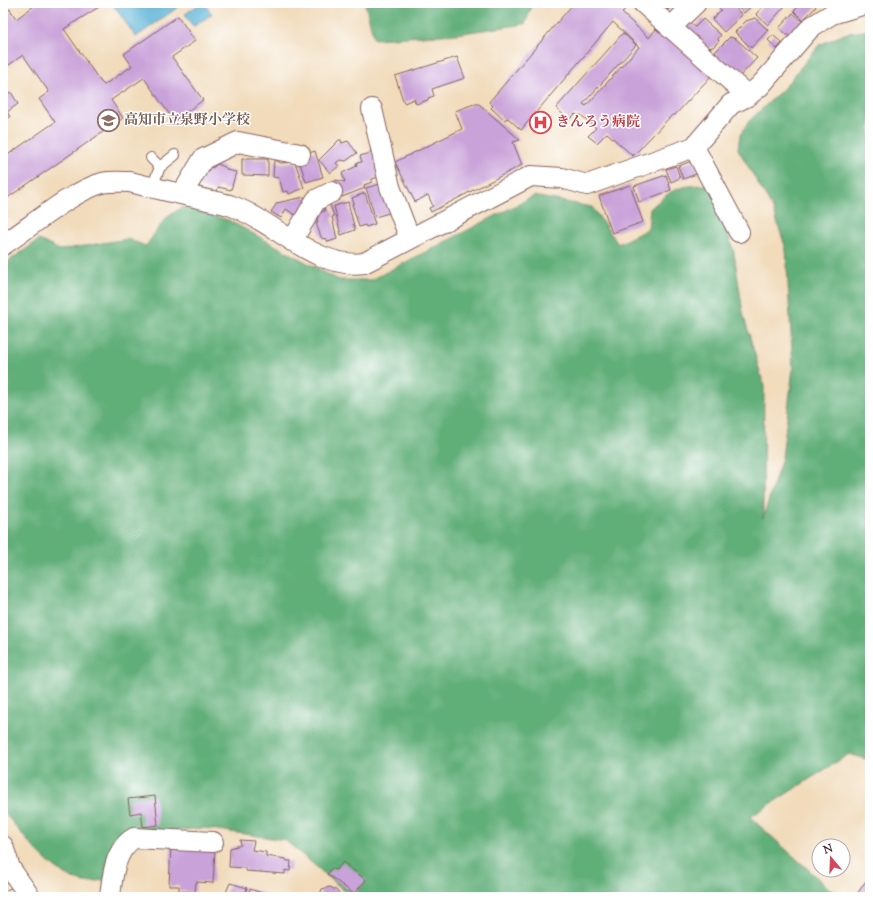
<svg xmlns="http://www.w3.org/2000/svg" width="873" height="900" font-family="'Sorts Mill Goudy','Noto Serif JP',serif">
  <rect width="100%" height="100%" fill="#fff"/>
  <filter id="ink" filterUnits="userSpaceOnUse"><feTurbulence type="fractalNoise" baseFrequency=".025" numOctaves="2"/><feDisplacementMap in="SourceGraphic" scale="8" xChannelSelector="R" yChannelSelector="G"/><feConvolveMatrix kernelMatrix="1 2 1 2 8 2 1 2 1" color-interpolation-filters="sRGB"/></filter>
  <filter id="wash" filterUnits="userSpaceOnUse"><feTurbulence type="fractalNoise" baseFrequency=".012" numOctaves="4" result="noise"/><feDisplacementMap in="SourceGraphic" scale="16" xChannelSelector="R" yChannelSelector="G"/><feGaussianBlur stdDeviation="0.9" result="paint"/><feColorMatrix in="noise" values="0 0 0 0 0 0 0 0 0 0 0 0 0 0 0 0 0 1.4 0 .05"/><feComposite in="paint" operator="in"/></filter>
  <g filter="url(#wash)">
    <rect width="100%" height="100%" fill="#f1dbbb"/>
    <path fill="#60ae78" stroke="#556652" d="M 365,3 L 533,3 L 525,24 L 456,34 L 374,39 Z
      M 870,30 L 870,760 L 849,754 L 750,817 L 831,890 L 835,897 L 352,897 L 285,840 L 204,828 L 123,836 L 108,879 C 101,880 91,883 84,882 C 50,875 24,835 3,811 L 3,265 L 39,240 L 60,250 L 127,239 L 146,246 L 165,219 L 182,207 L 228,220 L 339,280 L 371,280 L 534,196 L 592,207 L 618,244 L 648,229 L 650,209 C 673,188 679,185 710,185 L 723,218 L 734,253 L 743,313 L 764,386 L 763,518 L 782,458 L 793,368 L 786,249 L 773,209 L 738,149 L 740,135 L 748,122 L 783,89 L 819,45 L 847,33 Z"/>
    <path fill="#58b2d5" stroke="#516880" d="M 118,3 L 184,3 L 136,37 L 114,6 Z
      M 201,3 L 204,3 L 212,14 L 193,27 L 185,14 Z"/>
    <g id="blocks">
      <path fill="#c9a2d9" d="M 38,3 L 105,3 L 64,29 L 100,81 L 104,85 L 132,66 L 124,54 L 178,16 L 195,41 L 172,57 L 203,100 L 174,121 L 144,78 L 111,100 L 123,118 L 3,201 L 3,158 L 55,122 L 39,99 L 49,92 L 23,55 L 3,69 L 3,14 L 10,9 L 16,19 Z
        M 574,3 L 621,3 L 626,8 L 622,13 L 649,38 L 656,29 L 712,75 L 675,115 L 672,115 L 633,156 L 607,133 L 597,143 L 588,136 L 596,128 L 581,115 L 579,116 L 575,114 L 569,120 L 556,108 L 623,33 L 636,45 L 583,104 L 586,106 L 639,47 L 613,22 L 521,130 L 508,118 L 504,120 L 491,108 L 493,106 L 489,102 Z
        M 661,3 L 675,3 L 668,10 Z
        M 718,3 L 731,3 L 742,15 L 724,32 L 712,19 L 721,10 L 716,4 Z
        M 734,3 L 755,3 L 744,13 Z
        M 766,3 L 781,3 L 785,6 L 768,25 L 756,14 Z
        M 802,3 L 813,3 L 816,7 L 803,20 L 794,11 Z
        M 793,13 L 803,22 L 790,37 L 779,28 Z
        M 755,18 L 768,30 L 751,48 L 735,32 L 746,21 Z
        M 703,19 L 721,35 L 718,39 L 719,41 L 713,47 L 708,48 L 685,27 L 686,20 L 695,27 Z
        M 773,35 L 782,43 L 777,49 L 768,40 Z
        M 730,37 L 736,39 L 757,58 L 740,76 L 717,57 L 715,52 Z
        M 457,57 L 465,78 L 432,89 L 434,96 L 428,98 L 428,100 L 416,104 L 414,99 L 404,103 L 395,76 Z
        M 11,92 L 18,104 L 7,112 L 10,117 L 3,122 L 3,93 L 5,96 Z
        M 474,104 L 479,104 L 520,140 L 513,142 L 522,165 L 431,212 L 429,208 L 433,206 L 428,195 L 415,202 L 395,162 L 462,129 L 455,111 Z
        M 339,140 L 341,140 L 342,143 L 348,141 L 357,153 L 346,161 L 340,160 L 336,163 L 339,166 L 330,173 L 319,160 Z
        M 373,150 L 379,177 L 372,179 L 372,182 L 364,185 L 365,188 L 342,197 L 338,189 L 331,186 L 336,180 L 345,182 L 342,173 L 357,166 L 356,163 L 362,162 L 360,156 L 371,153 L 370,151 Z
        M 315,151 L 323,177 L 306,182 L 298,157 Z
        M 242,159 L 268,159 L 268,176 L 242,175 Z
        M 274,160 L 281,163 L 295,162 L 304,188 L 289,194 L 288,191 L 283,192 L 279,178 L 273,177 Z
        M 695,160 L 699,173 L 683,179 L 678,166 Z
        M 217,164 L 225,167 L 227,170 L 236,172 L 231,190 L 218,187 L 217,192 L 199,187 L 204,170 L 208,166 L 213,168 Z
        M 676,166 L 680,178 L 671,182 L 666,169 Z
        M 666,175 L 671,190 L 639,202 L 634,186 Z
        M 380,184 L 389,213 L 375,217 L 366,188 Z
        M 630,185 L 643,222 L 612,233 L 599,196 Z
        M 365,193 L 375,224 L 366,227 L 365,225 L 359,227 L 352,204 L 354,203 L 352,198 Z
        M 304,197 L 309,199 L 298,217 L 286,209 L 281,218 L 271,212 L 277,203 Z
        M 329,202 L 334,216 L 332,217 L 337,239 L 328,242 L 326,238 L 323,239 L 321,237 L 316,223 L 318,222 L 315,214 L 325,211 L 323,205 Z
        M 348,202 L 355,230 L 341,235 L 334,206 Z
        M 155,796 L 158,825 L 143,827 L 141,812 L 130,814 L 128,799 Z
        M 240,840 L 254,841 L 252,850 L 266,852 L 266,856 L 286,859 L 287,861 L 291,861 L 290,871 L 285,870 L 285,874 L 246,871 L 246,868 L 229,867 L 230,848 L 241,845 Z
        M 171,845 L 215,851 L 213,883 L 196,882 L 195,892 L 179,891 L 179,886 L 169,886 Z
        M 3,861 L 15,886 L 4,891 L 3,888 Z
        M 343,862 L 366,880 L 354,894 L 327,874 L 332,868 L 336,870 Z
        M 870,875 L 870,897 L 855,897 Z
        M 230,883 L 247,888 L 244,897 L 224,897 Z
        M 330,887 L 336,890 L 342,897 L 319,897 L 322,889 Z
        M 250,889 L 274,897 L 248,897 Z"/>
    </g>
  </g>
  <g filter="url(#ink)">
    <use href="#blocks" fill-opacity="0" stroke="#84615d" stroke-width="1"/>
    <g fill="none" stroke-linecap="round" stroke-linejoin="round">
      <defs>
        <path id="lane" d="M 151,158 L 160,167
          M 152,187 L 160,167 L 175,155"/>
        <path id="street" d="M 643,3 L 748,96
          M 670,28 L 696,3
          M 372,109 L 390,187 L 410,239
          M 694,147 L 739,232
          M 182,194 L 203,159 L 238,142 L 300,154
          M 292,241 L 316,200 L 332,192
          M 3,245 C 32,226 69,193 102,183 C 112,181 121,182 130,182 C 153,188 176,193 199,198 C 209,201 221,202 232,206 C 274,221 316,270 364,263 L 531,176 L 562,178 L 587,185 L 694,147 L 731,104 L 748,96 L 760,86 L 811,27 L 832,14 L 869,3
          M 3,846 L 10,868 L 30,897
          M 110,897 C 112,877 115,849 134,838 L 213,842"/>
      </defs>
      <use href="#lane" stroke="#84615d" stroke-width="12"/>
      <use href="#street" stroke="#84615d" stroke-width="22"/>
      <use href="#lane" stroke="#fff" stroke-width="10"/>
      <use href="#street" stroke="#fff" stroke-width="20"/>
    </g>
  </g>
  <defs>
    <symbol id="school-ring" viewBox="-11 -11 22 22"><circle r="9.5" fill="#fff" stroke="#8d6e63" stroke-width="1.5"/><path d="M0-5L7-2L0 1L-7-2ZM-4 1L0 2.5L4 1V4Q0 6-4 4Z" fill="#8d6e63"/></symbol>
    <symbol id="hospital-ring" viewBox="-11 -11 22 22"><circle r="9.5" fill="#fff" stroke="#e0444e" stroke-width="1.5"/><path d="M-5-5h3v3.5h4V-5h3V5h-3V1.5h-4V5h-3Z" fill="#e0444e"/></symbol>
  </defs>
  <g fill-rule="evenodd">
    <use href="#school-ring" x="96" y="108" width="25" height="25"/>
    <use href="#hospital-ring" x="528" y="110" width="25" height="25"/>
  </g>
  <g text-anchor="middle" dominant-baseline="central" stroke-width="3" stroke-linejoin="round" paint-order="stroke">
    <g font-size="14" font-weight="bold" fill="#785e54" stroke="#fff" text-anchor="start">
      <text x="124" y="121">高知市立泉野小学校</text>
    </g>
    <g font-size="14" font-weight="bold" fill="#be3a42" stroke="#fff" text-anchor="start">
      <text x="556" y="123">きんろう病院</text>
    </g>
  </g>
  <rect width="873" height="900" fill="none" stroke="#fff" stroke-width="16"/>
  <g transform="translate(831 858) rotate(341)"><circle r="19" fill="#ffffff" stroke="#b7a5aa"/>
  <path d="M0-3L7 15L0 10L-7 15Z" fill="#d1495b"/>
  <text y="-6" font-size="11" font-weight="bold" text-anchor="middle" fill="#4a1f2b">N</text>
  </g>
</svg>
